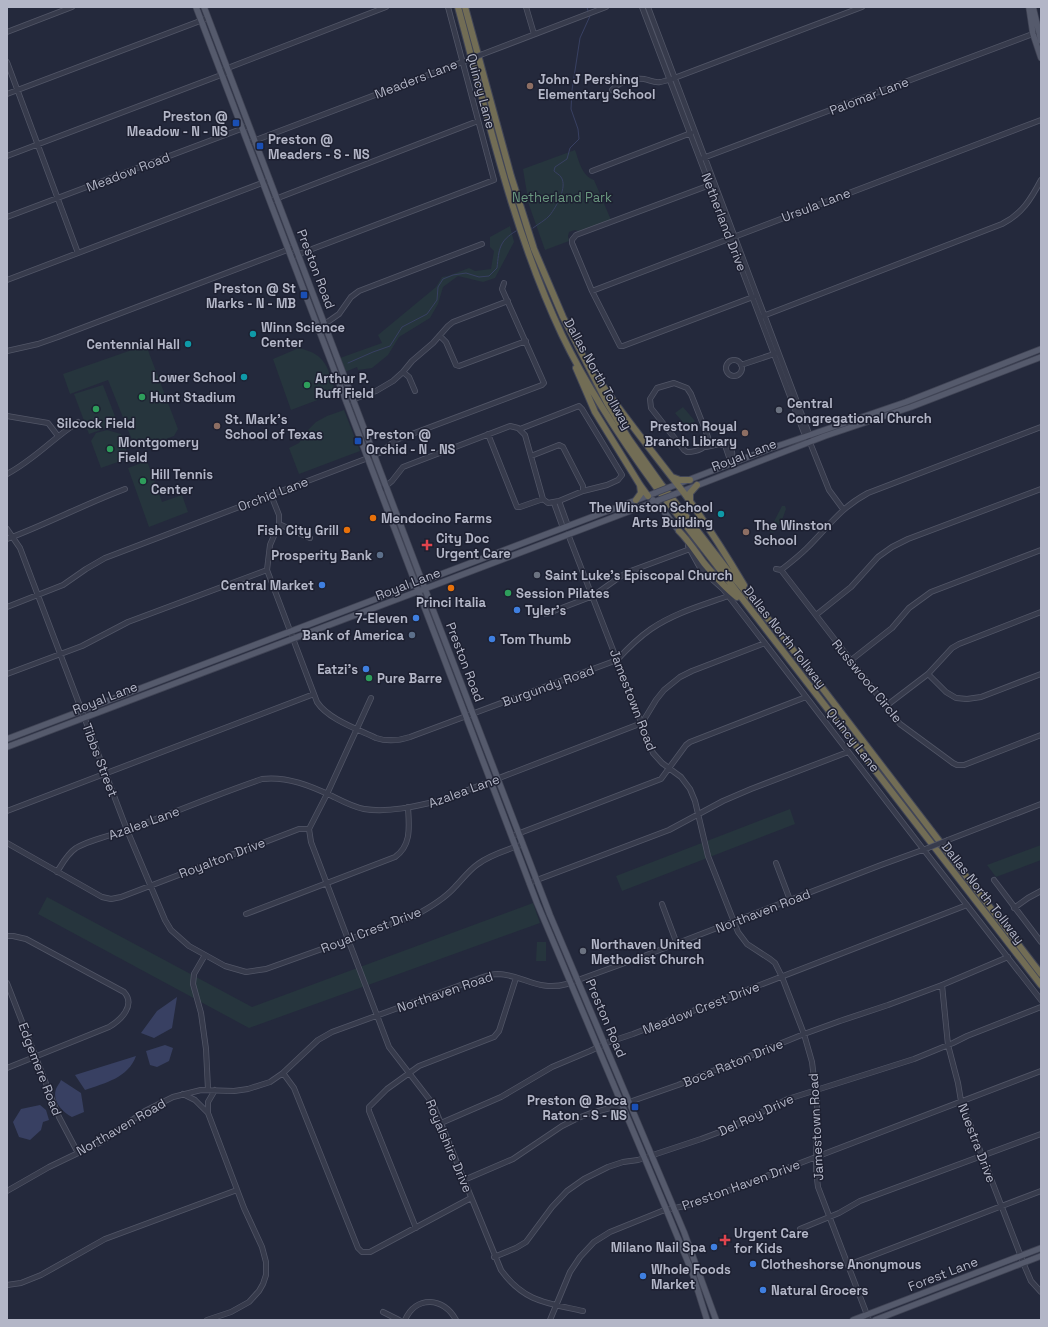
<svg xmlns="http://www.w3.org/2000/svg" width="1048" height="1327" font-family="'Space Grotesk',sans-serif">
  <rect width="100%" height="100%" fill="#24293c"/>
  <path fill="#26353d" d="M 575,150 C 579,161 582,176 594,180 L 611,220 L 581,232 L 575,230 L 569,232 L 568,236 L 569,241 L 545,250 L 529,205 L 523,169 Z
    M 510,226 L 514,242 L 495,278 L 483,282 L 458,276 L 443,287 L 438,304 L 430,318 L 399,337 L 388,355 L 372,368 L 358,370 L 357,367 L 345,372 L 340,358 L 382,343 L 378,335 L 436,287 L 442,277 L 448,276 L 469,268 L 475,271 L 491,269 L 494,251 L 490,247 L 490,237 Z
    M 146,345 L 178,429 L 174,436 L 141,448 L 134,445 L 108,380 L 70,394 L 63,374 Z
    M 299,348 C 328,355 327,368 336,393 L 291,410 L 273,359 Z
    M 103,385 L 118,424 L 89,434 L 74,394 Z
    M 683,407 L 695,421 L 688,428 L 675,413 Z
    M 344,410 L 360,451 L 299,474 L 289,448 L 299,443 L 307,431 L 316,422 L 327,416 Z
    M 107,430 L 121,434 L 129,458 L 101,468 L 91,441 L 96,433 Z
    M 147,461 L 162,502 L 182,495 L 188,512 L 149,527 L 128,468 Z
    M 782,506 L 785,506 L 786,509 L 782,520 L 773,533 L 769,531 Z
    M 790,809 L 795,824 L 622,891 L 616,876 Z
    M 1041,845 L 1041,860 L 996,877 L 987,865 Z
    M 47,897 L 252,1007 L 533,903 L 540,923 L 249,1028 L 38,914 Z
    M 537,942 L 546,942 L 546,961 L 536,961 Z"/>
  <path fill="#384062" d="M 177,997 L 172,1028 L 154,1038 L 141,1033 L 157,1011 Z
    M 165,1045 L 173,1048 L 169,1061 L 157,1067 L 150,1065 L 146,1051 Z
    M 136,1056 C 128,1078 105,1083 85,1090 L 75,1075 Z
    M 61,1080 L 81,1093 L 84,1112 L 72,1117 C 62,1112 52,1101 56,1089 C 57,1086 60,1083 61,1080 Z
    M 40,1105 L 46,1110 L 49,1120 L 43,1122 L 41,1130 L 30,1140 L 19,1137 L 13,1122 L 21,1109 Z"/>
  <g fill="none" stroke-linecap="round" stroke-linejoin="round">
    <path stroke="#384062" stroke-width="1" d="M 587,7 L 588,11
      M 533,228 C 538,224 546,220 550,215 C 556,207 568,187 561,177 C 560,175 556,173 554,171 L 555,167 L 567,159 L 570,148 L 579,139 L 578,129 L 571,109 L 572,90 L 580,38 L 590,16
      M 348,363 L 373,352 L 390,346 L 402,327 L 427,314 L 437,300 L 438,287 L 443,279 L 453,275 L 466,273 L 479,277 L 489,276 L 497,268 C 499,249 499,241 516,231"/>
    <defs>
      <path id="minor" d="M 526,7 L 534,34
        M 642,7 L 804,433 L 807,435 L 829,490 L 843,509
        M 648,7 L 808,431 L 807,435
        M 7,32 L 72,7
        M 483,54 L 606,7
        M 7,62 L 78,253
        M 220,71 L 386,7
        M 612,90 C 620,81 633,78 644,79 C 650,80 654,83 660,82 C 663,82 666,80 669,80 L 862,7
        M 7,94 L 208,18
        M 248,143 L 465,61
        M 7,156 L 229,72
        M 703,158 L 1038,32
        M 592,171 L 691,133
        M 710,185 L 576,235 L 572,240 L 572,243 L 592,291 L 620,346 L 623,346 L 753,297
        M 270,201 L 478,121
        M 7,217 L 249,126
        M 291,257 L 494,180 L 448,7
        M 7,280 L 270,180
        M 592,291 L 1041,120
        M 763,316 L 1002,224 C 1022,214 1031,199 1041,180
        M 317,326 L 329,321 L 339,314 L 351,297 L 359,291 L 482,244
        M 440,336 L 446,342 L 456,365 L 459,366 L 526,341
        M 7,351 L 38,344 L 58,337 L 295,247
        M726 368a8 8 0 1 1 16 0a8 8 0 1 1-16 0Z
        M 741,365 L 777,353
        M 403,372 L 409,377 L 415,391
        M 674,383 L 687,388 L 691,394 L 708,437 C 710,448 696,452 687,452 L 684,450 L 651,408 L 650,399 L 657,388 Z
        M 346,402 L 376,391 L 393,381 L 403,372 L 412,361 L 433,343 L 448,326 L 453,322 L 508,301
        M 7,416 L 48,423 L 58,436
        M 488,434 L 517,507 L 520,507 L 543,499
        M 722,445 L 725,445 L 731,463
        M 706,447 L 724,443 L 729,444 C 733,449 733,458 731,463
        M 531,456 L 559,445 L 563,447 L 583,486 L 583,491
        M 7,474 C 34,460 53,438 78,422
        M 380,491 L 392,481 L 403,467 L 510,426 L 518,428 L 525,435 L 543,499 L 548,503 L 559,501 L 583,491 L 607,485 L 618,480 L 622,475 L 582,409 L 579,406 L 520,429
        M 271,495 L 279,515 L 279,524 L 270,545 L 267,570 L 317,702 C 328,719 357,729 376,738 C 388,742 398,741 410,737 L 617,660 C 628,648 638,638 651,629 C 674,613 703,605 728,596
        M 559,501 L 568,526
        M 554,503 L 563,528
        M 279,524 L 310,538
        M 7,529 L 20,548 L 127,830 L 165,920 L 171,930 L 189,946 L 225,966 L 246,972 L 266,969 L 414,916 C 429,908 443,900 454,888 C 462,880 469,870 478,864 C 491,854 508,850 523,844
        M 568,534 L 653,753 L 662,763 L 681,777 L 690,789 L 695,801 L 708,856 L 738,932 L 747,944 L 770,959 L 775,963 L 782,977 L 804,1034 L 812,1062 L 817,1103 L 816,1171 L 818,1187 L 869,1320
        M 7,539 C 47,524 85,504 125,489
        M 688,546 L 699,566 L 704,572 L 723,589 L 747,620 L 920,845 L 1041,1000
        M 776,569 L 781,570 C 790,563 799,556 807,548 C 829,526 840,508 868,493 L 1041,427
        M 781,570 L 900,724 L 953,763 L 957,765 L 964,765 L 1041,735
        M 7,607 L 63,585 L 86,569 L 105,558 L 368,458 L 381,452 L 396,440 L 542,385 L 544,383 L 543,381 L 502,289 L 504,283
        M 546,614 L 593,596 L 621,576 L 628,572 L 690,549
        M 816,615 L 851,587 L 878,557 L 892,547 L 908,539 L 1041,489
        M 850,661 L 892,628 L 909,608 L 931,592 L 1041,550
        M 7,674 L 82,646 L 128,622 L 267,570
        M 928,674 L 946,692 L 956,698 L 967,699 L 981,697 L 1041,674
        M 886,706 L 928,674 L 952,648 L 959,644 L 1041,612
        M 7,811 L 314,694
        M 309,829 L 311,842 L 389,1047 L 433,1104 L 501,1270 C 524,1302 547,1303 583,1311
        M 309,829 L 327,794 L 371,698
        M 512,836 L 661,779 L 686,745 L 690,742 L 806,697
        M 948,840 L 1041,804
        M 7,843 L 102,897 L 111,899 L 121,897 L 299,829 L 309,829
        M 776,863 L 790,900
        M 57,872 C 62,864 67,854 76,848 C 92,839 113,835 131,829 C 174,812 218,794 262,779 C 287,776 311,786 332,796 C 342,801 353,807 364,809 C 389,813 417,806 442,800 L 642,723 L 656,700 L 664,690 L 680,677 L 692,671 L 765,643
        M 994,880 L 1041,942
        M 529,883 L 669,830 L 723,801 L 751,789 L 848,752
        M 662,904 L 677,944
        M 1014,908 L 1028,898 L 1041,891
        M 246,914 L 395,857 C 412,845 409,826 408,807
        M 7,936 L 13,936 L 26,939 L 124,992 C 136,1005 121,1020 109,1027 L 7,1068
        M 205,955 L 194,974 L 193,984 L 201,1013 L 206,1049 L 208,1089
        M 7,983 L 59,1117 L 78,1153
        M 942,985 L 948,1045 L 958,1083 L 961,1101 L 1025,1267 L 1031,1281 L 1041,1292
        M 283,1073 L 294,1088 L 358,1248 L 362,1252 L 370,1252 L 471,1198
        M 183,1094 L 195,1100 L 208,1113 L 244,1208 L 262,1247 L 266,1262 L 266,1275 L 263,1284 L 259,1291 L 249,1302 L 231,1312 L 207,1320
        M 208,1113 L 208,1102 L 215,1090
        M 441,1123 L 501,1097 L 552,1067 L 590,1051 L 609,1042 L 633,1034 L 967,905
        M 464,1180 L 513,1159 L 562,1126 L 578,1118 L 591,1113 L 618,1106 L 678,1085 L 804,1034 L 840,1021 L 888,1005 L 942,985 L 1008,957
        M 7,1191 L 49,1167 L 101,1142 L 145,1111 L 173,1097 L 201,1090 L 234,1091 L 248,1089 L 270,1082 L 283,1073 L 318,1040 L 332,1032 L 480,978 C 486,976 491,974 498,974 C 524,975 538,992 567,984 L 644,956 L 881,865 L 928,848
        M 416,1228 L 369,1111 L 369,1107 L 387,1089 L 419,1066 L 494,1037 L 499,1031 L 516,978
        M 800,1229 L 839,1213 L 860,1201 L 1041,1134
        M 494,1257 L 516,1248 L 526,1242 L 552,1207 L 567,1191 L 584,1179 L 608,1167 L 623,1162 L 638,1160 L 701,1139 L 725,1130 L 788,1099 L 914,1059 L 953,1043 L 967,1036 L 1041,1007
        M 848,1265 L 1041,1191
        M 7,1285 L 21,1283 L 41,1275 L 105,1239 L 237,1190
        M 383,1312 L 399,1320
        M 405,1320 C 416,1295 444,1297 456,1320
        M 550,1320 L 570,1272 L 580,1257 L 594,1242 L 610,1232 L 662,1211 L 693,1204 L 1041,1071"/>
      <path id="major" d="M 196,7 L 537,903 L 666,1209 L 692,1272 L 707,1320
        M 204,7 L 425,589 L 550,915 L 684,1232 L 716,1320
        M 1029,7 L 1033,34 L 1041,58
        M 1033,7 L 1041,41
        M 670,487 L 769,449 L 906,402 L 1041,349
        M 675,494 L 825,436 L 911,407 L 1041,357
        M 653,500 L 658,504 L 679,531
        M 7,739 L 655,493
        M 7,747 L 659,500
        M 853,1320 L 1041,1248
        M 875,1320 L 1041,1256"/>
      <path id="highway" d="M 458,7 C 488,118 513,231 562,335 C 588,389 621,439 656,487 L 1041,985
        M 465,7 L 511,176 L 534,249 L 563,317 L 607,403 L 629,439 L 661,484 L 730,573 L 784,638 L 1041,974
        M 576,368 L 595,412 L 640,485 L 648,496
        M 598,379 C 625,418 655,455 684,493 C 706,523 725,553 744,585
        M 672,477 L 680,480 L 690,480
        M 636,500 L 641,493 L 640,485
        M 690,501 L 690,493 L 697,485
        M 679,531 C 689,541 695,551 704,563 C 714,575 725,588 737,597"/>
    </defs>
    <use href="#minor" stroke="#525667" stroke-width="6"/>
    <use href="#major" stroke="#404455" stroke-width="7"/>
    <use href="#highway" stroke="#424657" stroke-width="8"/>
    <use href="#minor" stroke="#373b4c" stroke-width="4.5"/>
    <use href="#major" stroke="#555a6c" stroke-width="5.5"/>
    <use href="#highway" stroke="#726d55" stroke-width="6"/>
    <defs>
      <path id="minor-bridge" d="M 468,60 L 483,54
        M 928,848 L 948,840"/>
      <path id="major-bridge" d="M 655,493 L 670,487
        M 659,500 L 675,494"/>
    </defs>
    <use href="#minor-bridge" stroke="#525667" stroke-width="6" stroke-linecap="butt"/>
    <use href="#major-bridge" stroke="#404455" stroke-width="7" stroke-linecap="butt"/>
    <use href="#minor-bridge" stroke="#373b4c" stroke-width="4.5"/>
    <use href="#major-bridge" stroke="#555a6c" stroke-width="5.5"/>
  </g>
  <g fill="#8d6e63" stroke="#1d2031" stroke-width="1.5">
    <circle cx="530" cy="86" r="4"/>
    <circle cx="217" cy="426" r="4"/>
    <circle cx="745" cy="433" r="4"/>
    <circle cx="746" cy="532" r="4"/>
  </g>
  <g fill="#1a4fb4" stroke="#1d2031" stroke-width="1.5">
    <rect x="232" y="119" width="8" height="8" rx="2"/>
    <rect x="256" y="142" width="8" height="8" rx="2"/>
    <rect x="300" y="291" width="8" height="8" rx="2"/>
    <rect x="354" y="437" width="8" height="8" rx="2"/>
    <rect x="631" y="1103" width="8" height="8" rx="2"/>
  </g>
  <g fill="#0f9aa8" stroke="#1d2031" stroke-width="1.5">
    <circle cx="253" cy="334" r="4"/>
    <circle cx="188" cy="344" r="4"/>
    <circle cx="244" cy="377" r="4"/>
    <circle cx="721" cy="514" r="4"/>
  </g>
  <g fill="#2e9e5b" stroke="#1d2031" stroke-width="1.5">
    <circle cx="307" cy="385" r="4"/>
    <circle cx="142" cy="397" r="4"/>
    <circle cx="96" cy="409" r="4"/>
    <circle cx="110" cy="449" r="4"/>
    <circle cx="143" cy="481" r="4"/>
    <circle cx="508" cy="593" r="4"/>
    <circle cx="369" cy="678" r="4"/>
  </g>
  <g fill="#6b7280" stroke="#1d2031" stroke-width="1.5">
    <circle cx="779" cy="410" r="4"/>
    <circle cx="537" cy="575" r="4"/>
    <circle cx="583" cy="951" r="4"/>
  </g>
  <g fill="#e8710a" stroke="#1d2031" stroke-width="1.5">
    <circle cx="373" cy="518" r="4"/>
    <circle cx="347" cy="530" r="4"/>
    <circle cx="451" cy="588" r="4"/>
  </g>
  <g fill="#e0444e" stroke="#1d2031" stroke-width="1.5">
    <path d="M425 539h4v4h4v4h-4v4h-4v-4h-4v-4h4z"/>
    <path d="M723 1234h4v4h4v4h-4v4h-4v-4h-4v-4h4z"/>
  </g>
  <g fill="#5c6f8a" stroke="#1d2031" stroke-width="1.5">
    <circle cx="380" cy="555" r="4"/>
    <circle cx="412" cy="635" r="4"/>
  </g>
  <g fill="#3f7fe0" stroke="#1d2031" stroke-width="1.5">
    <circle cx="322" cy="585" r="4"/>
    <circle cx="517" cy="610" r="4"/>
    <circle cx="416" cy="618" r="4"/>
    <circle cx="492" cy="639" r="4"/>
    <circle cx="366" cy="669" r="4"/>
    <circle cx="714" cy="1247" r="4"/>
    <circle cx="753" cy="1264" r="4"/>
    <circle cx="643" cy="1276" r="4"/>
    <circle cx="763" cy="1290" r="4"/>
  </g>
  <g text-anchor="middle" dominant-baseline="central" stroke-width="3" stroke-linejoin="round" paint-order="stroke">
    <g font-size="13" fill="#b3b6c7" stroke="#1d2031">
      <text transform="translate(416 79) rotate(-21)">Meaders Lane</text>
      <text transform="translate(481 91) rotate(75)">Quincy Lane</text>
      <text transform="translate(869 96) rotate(-21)">Palomar Lane</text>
      <text transform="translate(128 172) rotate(-21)">Meadow Road</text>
      <text transform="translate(816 205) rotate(-21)">Ursula Lane</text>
      <text transform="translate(724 222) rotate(69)">Netherland Drive</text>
      <text transform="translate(316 269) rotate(69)">Preston Road</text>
      <text transform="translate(598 374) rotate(61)">Dallas North Tollway</text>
      <text transform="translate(744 455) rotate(-21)">Royal Lane</text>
      <text transform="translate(273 494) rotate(-21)">Orchid Lane</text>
      <text transform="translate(408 584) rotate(-21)">Royal Lane</text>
      <text transform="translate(785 637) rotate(52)">Dallas North Tollway</text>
      <text transform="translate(465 662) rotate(69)">Preston Road</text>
      <text transform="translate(867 681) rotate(51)">Russwood Circle</text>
      <text transform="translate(548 686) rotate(-20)">Burgundy Road</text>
      <text transform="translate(105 698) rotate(-21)">Royal Lane</text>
      <text transform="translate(633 700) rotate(69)">Jamestown Road</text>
      <text transform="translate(853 740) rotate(52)">Quincy Lane</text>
      <text transform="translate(100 760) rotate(69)">Tibbs Street</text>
      <text transform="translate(464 791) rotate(-20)">Azalea Lane</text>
      <text transform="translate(144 823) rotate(-20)">Azalea Lane</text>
      <text transform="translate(222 858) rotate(-21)">Royalton Drive</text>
      <text transform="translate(983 893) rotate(52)">Dallas North Tollway</text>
      <text transform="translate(763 911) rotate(-21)">Northaven Road</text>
      <text transform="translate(371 930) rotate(-21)">Royal Crest Drive</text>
      <text transform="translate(445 992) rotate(-19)">Northaven Road</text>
      <text transform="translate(701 1008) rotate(-21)">Meadow Crest Drive</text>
      <text transform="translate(606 1018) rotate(67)">Preston Road</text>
      <text transform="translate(733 1063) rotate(-22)">Boca Raton Drive</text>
      <text transform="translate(40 1069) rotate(69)">Edgemere Road</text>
      <text transform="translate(756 1115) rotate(-25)">Del Roy Drive</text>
      <text transform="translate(121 1127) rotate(-30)">Northaven Road</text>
      <text transform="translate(816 1127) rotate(-93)">Jamestown Road</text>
      <text transform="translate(977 1143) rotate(69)">Nuestra Drive</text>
      <text transform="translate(449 1146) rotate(67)">Royalshire Drive</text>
      <text transform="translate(741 1185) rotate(-20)">Preston Haven Drive</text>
      <text transform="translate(943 1274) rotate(-21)">Forest Lane</text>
    </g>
    <g font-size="13" font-weight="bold" fill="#b3b6c7" stroke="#1d2031" text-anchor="start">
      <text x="538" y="79">John J Pershing<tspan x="538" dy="15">Elementary School</tspan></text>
      <text x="228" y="116" text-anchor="end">Preston @<tspan x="228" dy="15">Meadow - N - NS</tspan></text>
      <text x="268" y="139">Preston @<tspan x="268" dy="15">Meaders - S - NS</tspan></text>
      <text x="296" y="288" text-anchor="end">Preston @ St<tspan x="296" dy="15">Marks - N - MB</tspan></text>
      <text x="261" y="327">Winn Science<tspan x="261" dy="15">Center</tspan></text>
      <text x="180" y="344" text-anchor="end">Centennial Hall</text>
      <text x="236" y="377" text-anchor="end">Lower School</text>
      <text x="315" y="378">Arthur P.<tspan x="315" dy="15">Ruff Field</tspan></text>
      <text x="150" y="397">Hunt Stadium</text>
      <text x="787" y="403">Central<tspan x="787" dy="15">Congregational Church</tspan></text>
      <text x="225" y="419">St. Mark's<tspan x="225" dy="15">School of Texas</tspan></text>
      <text x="96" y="423" text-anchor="middle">Silcock Field</text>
      <text x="737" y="426" text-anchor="end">Preston Royal<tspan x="737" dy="15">Branch Library</tspan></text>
      <text x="366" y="434">Preston @<tspan x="366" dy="15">Orchid - N - NS</tspan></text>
      <text x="118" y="442">Montgomery<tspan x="118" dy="15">Field</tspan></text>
      <text x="151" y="474">Hill Tennis<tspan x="151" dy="15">Center</tspan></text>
      <text x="713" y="507" text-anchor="end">The Winston School<tspan x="713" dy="15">Arts Building</tspan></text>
      <text x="381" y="518">Mendocino Farms</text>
      <text x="754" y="525">The Winston<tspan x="754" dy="15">School</tspan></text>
      <text x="339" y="530" text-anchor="end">Fish City Grill</text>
      <text x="436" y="538">City Doc<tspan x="436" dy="15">Urgent Care</tspan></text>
      <text x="372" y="555" text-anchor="end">Prosperity Bank</text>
      <text x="545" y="575">Saint Luke's Episcopal Church</text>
      <text x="314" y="585" text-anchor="end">Central Market</text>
      <text x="516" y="593">Session Pilates</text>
      <text x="451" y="602" text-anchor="middle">Princi Italia</text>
      <text x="525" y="610">Tyler's</text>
      <text x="408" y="618" text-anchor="end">7-Eleven</text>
      <text x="404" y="635" text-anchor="end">Bank of America</text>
      <text x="500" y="639">Tom Thumb</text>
      <text x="358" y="669" text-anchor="end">Eatzi’s</text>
      <text x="377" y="678">Pure Barre</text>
      <text x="591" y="944">Northaven United<tspan x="591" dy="15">Methodist Church</tspan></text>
      <text x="627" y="1100" text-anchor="end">Preston @ Boca<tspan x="627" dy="15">Raton - S - NS</tspan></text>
      <text x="734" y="1233">Urgent Care<tspan x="734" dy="15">for Kids</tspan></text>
      <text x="706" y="1247" text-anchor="end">Milano Nail Spa</text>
      <text x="761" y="1264">Clotheshorse Anonymous</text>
      <text x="651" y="1269">Whole Foods<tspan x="651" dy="15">Market</tspan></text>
      <text x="771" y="1290">Natural Grocers</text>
    </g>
    <g font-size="13" fill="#6a987f" stroke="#1d2031">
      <text x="562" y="197">Netherland Park</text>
    </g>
  </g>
  <rect width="1048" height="1327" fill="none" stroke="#b3b6c7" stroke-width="16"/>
</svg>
